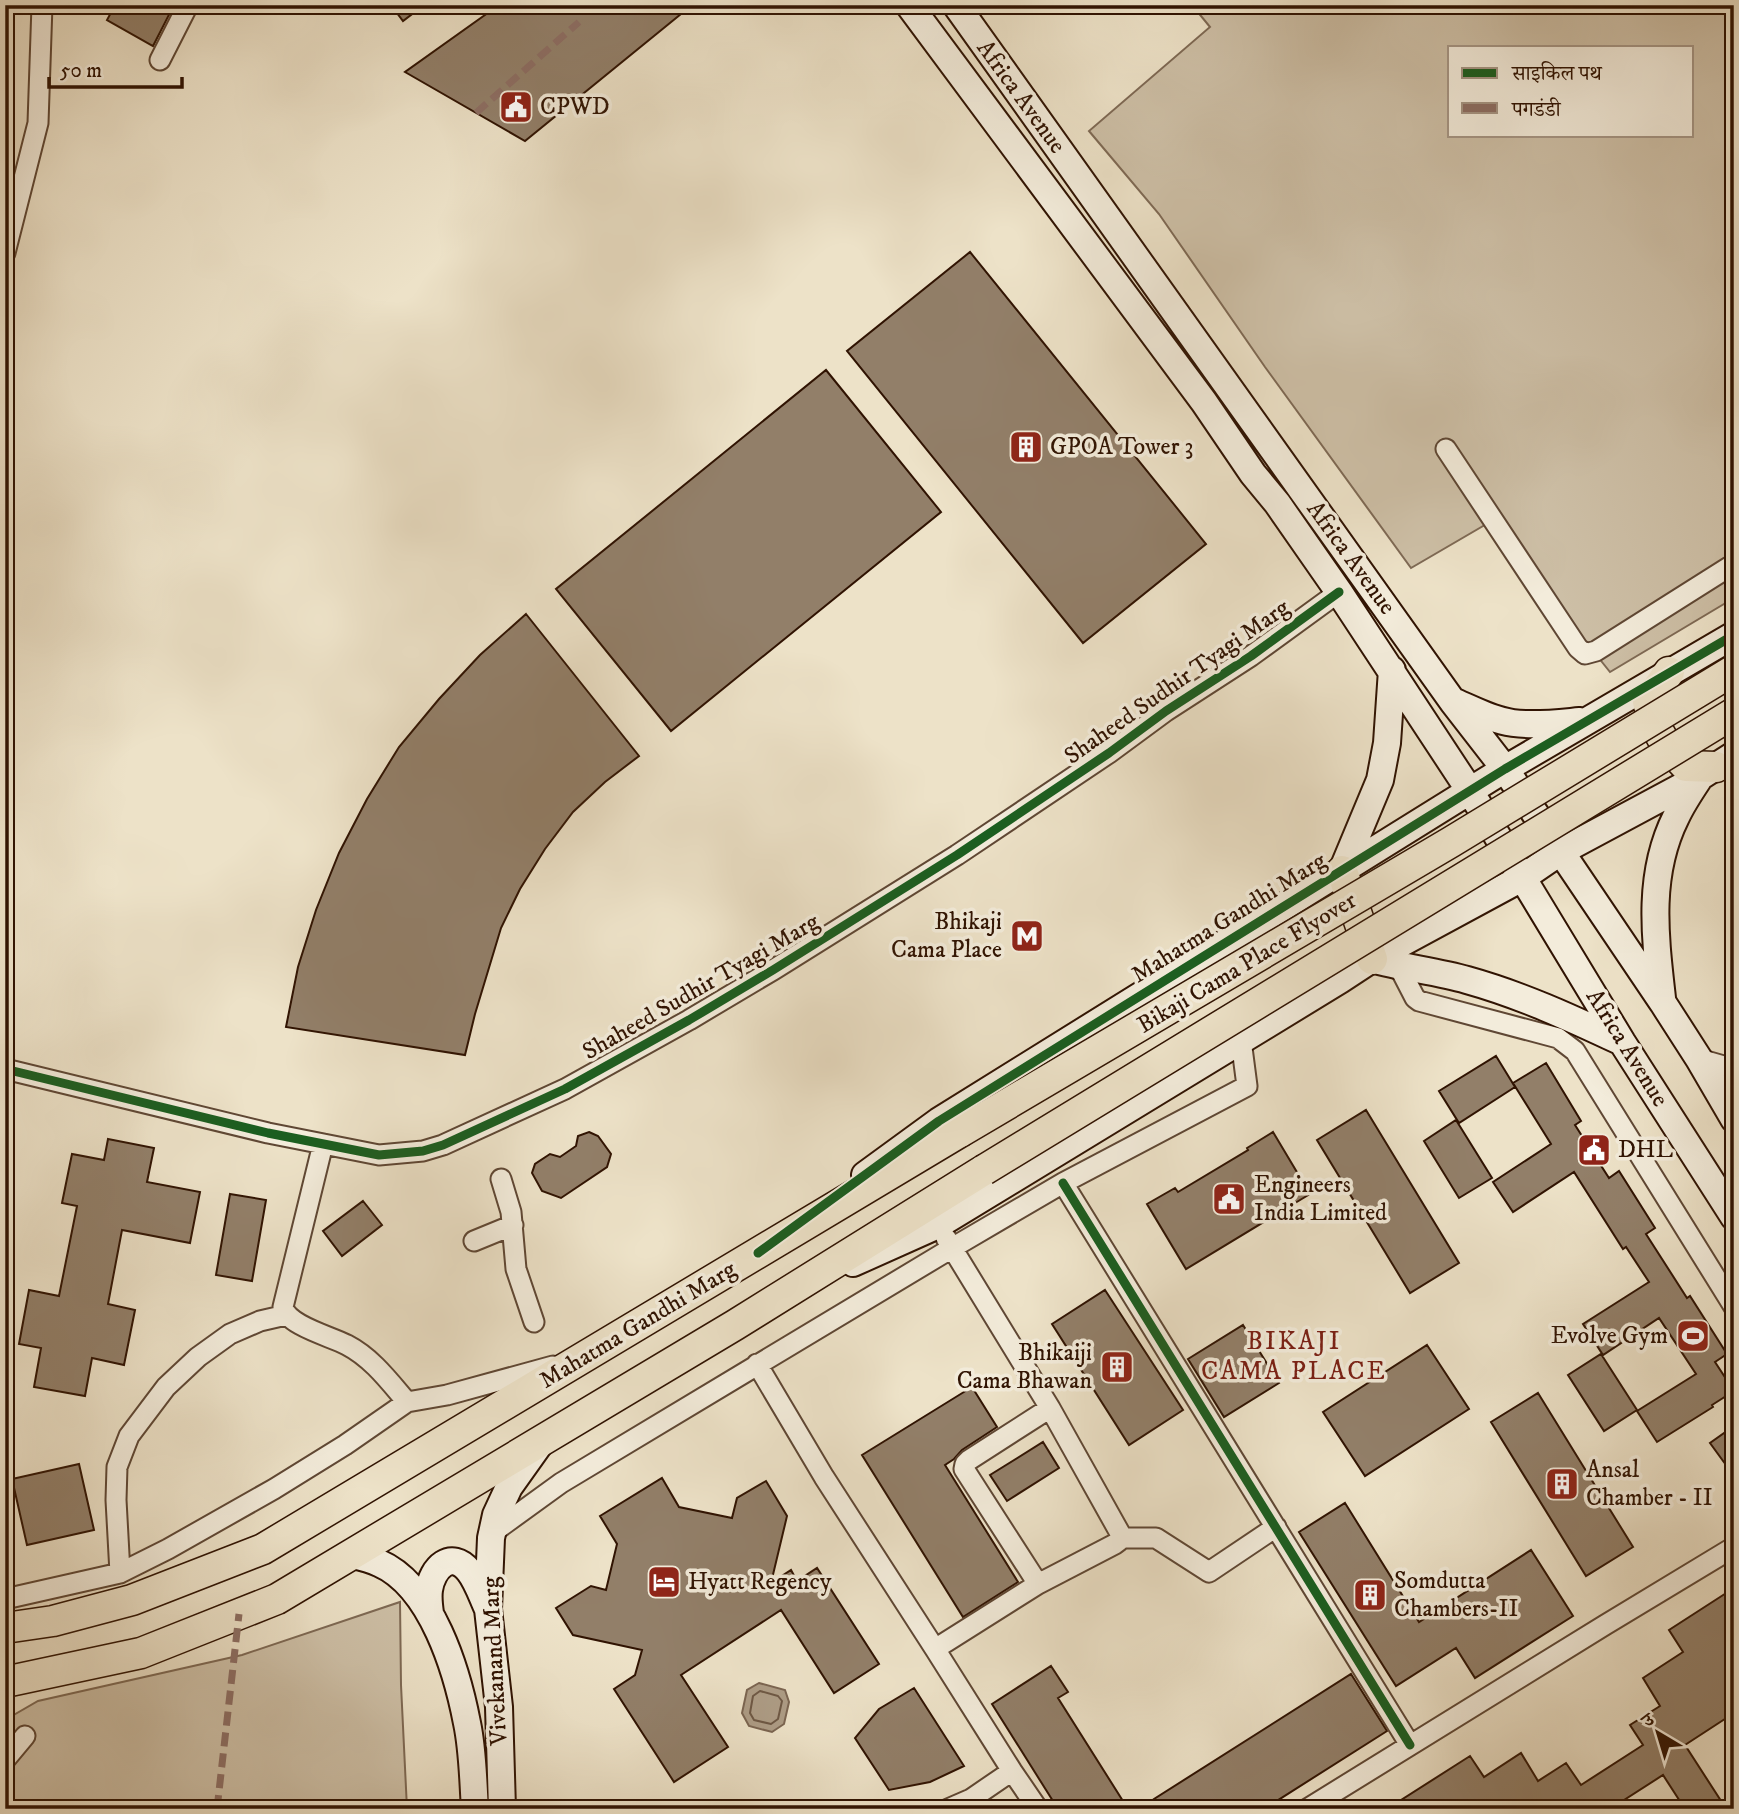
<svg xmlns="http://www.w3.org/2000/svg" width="1739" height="1814" font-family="'IM FELL DW Pica','Noto Serif Devanagari',serif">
  <rect width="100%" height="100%" fill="#ede2c8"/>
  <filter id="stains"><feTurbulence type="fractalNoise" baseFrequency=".00286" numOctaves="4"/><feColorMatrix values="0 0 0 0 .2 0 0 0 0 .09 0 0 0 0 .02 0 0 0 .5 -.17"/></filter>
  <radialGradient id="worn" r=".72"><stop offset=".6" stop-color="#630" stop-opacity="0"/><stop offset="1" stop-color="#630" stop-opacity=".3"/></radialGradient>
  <path fill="#cdbfa6" stroke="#7e6954" stroke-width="2" fill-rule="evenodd" d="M 1192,5 L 1734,5 L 1734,598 L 1610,672 L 1490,522 L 1411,568 L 1265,367 L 1159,214 L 1089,131 L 1210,27 ZM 1450,47 L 1692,47 L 1692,135 L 1450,135 Z
    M 400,1602 L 401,1685 L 407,1809 L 5,1809 L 5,1720 L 38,1701 L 242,1655 Z"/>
  <path fill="#ad9c85" stroke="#7b6551" stroke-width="2" d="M 759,1683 L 785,1690 L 789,1702 L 784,1724 L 772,1732 L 749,1726 L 742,1713 L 747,1690 Z"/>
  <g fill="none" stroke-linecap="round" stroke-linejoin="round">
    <path stroke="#6e5844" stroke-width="2" d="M 760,1691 L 778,1696 L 782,1701 L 778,1719 L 771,1724 L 754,1720 L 750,1713 L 753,1696 Z"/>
  </g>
  <path fill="#927f69" stroke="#301302" stroke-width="2" d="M 115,5 L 174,5 L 153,46 L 107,20 Z
    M 391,5 L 424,5 L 403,21 Z
    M 499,5 L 692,5 L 525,141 L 405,72 Z
    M 970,252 L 1206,544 L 1083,643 L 847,351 Z
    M 826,370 L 941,512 L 671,731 L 556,589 Z
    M 526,614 L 639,756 L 605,782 L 573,812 L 545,849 L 520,889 L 501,928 L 475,1014 L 465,1055 L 286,1027 L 298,967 L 316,910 L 339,853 L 367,799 L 399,747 L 439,699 L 480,655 Z
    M 1496,1056 L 1515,1087 L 1459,1123 L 1439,1091 Z
    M 1546,1063 L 1581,1121 L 1575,1125 L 1609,1178 L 1619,1171 L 1655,1228 L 1646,1234 L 1687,1298 L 1690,1296 L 1727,1354 L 1715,1362 L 1734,1391 L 1712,1405 L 1713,1407 L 1657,1442 L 1637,1411 L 1696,1374 L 1659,1318 L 1603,1355 L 1583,1324 L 1649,1282 L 1626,1247 L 1623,1249 L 1574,1172 L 1513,1212 L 1493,1182 L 1551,1144 L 1513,1083 Z
    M 1366,1110 L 1459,1263 L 1410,1293 L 1317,1140 Z
    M 1456,1120 L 1492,1178 L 1459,1198 L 1424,1141 Z
    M 589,1132 L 598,1136 L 611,1154 L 607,1167 L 561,1198 L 542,1191 L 532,1173 L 535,1164 L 550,1154 L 560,1157 L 576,1146 L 578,1136 Z
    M 1273,1132 L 1310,1194 L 1186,1269 L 1147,1204 L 1175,1188 L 1178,1192 L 1248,1150 L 1247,1148 Z
    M 108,1139 L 154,1148 L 147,1182 L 200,1192 L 190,1243 L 122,1230 L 108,1304 L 135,1310 L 124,1365 L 92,1358 L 85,1396 L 34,1387 L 41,1348 L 19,1344 L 29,1290 L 59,1296 L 77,1206 L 62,1203 L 72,1154 L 104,1160 Z
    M 230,1194 L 266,1200 L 252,1281 L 216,1275 Z
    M 363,1201 L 382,1225 L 342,1256 L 323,1231 Z
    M 1105,1290 L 1183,1410 L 1129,1445 L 1052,1324 Z
    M 1243,1325 L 1279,1383 L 1224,1417 L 1188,1359 Z
    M 1427,1345 L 1469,1409 L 1365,1476 L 1323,1412 Z
    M 1601,1354 L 1637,1410 L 1604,1431 L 1568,1375 Z
    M 972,1387 L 997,1427 L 962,1450 L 954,1459 L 945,1465 L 1018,1582 L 963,1617 L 862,1455 Z
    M 1538,1393 L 1633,1547 L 1586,1576 L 1491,1422 Z
    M 1734,1426 L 1734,1476 L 1710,1443 Z
    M 1043,1442 L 1059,1468 L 1007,1501 L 990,1475 Z
    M 79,1464 L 94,1530 L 27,1545 L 12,1479 Z
    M 662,1478 L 679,1507 L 732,1518 L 737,1498 L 766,1481 L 787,1516 L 771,1583 L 791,1570 L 797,1581 L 817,1568 L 879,1664 L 834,1693 L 781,1610 L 681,1675 L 728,1747 L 674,1782 L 614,1689 L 635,1675 L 642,1650 L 573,1635 L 556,1608 L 591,1586 L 606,1590 L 617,1544 L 600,1516 Z
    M 1345,1503 L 1419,1622 L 1531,1550 L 1573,1616 L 1475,1678 L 1456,1648 L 1396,1686 L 1299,1532 Z
    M 1734,1588 L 1734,1713 L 1685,1745 L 1723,1804 L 1715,1809 L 1685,1809 L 1663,1775 L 1610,1809 L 1387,1809 L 1470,1756 L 1484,1777 L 1521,1753 L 1538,1781 L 1566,1763 L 1581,1785 L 1643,1745 L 1630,1725 L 1660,1706 L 1643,1678 L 1683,1652 L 1669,1630 Z
    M 1051,1666 L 1068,1692 L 1058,1698 L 1128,1809 L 1058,1809 L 992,1704 Z
    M 1351,1674 L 1387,1731 L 1264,1809 L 1161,1809 L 1154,1799 Z
    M 914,1688 L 964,1766 L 930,1782 L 889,1790 L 855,1738 L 879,1709 Z"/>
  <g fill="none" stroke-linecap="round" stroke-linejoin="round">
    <defs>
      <path id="street" d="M 160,60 L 188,5
        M 5,253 L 38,123 L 42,5
        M 1446,449 L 1578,648 L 1585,654 L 1596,651 L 1729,567 L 1734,574
        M 1399,967 L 1415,998 L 1419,1001 L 1558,1038 L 1575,1051 L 1734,1307
        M 1699,1059 L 1734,1069
        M 5,1069 L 268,1133 L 379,1155 L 423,1151 L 443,1145 L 565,1089 L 689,1020 L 773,970 L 957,855 L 1109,753 L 1166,711 L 1251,656 L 1339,592
        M 323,1144 L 283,1307 C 288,1326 330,1336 347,1345 C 372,1358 389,1381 407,1402
        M 501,1179 L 511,1212 L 516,1269 L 534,1322
        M 1063,1183 L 1410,1745
        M 474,1241 L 513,1225
        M 757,1364 L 824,1477 L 935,1649 L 1012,1771 L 1038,1809
        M 492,1533 L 561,1483 L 952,1248 L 1063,1183 L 1247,1086 L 1241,1040
        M 1121,1538 L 1156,1538 L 1209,1572 L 1276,1527
        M 120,1573 L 116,1500 L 117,1467 L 129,1436 L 166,1387 L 198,1357 L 230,1334 L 260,1321 L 286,1315
        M 1038,1584 L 964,1469 L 965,1464 L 969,1460 L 1050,1408
        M 5,1599 L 120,1573 L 168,1549 L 274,1489 L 345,1445 L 407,1402 L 447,1395 L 553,1366
        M 935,1649 L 1038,1584 L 1115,1544 L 1119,1541 L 1121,1535 L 1050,1408 L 946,1238
        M 5,1760 L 25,1736
        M 948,1809 L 971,1799 L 1012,1771
        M 1307,1809 L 1605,1625 L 1734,1547"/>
      <path id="secondary" d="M 909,5 L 1204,402 L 1253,474 L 1277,503 L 1339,592 L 1470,791 L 1622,1042 L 1734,1217
        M 956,5 L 1453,702 L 1505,769 L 1663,1003 L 1699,1059 L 1734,1119
        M 1455,702 C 1474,710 1492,720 1513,723 C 1535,726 1558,723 1580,721
        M 1342,871 L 1380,780 L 1387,743 L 1392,670
        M 1372,959 C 1403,968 1436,971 1467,980 C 1521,995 1571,1018 1622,1042
        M 1662,998 C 1655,936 1647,875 1676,817 C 1682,804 1690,792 1698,780
        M 865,1175 L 939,1121 L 1505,769 L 1734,635
        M 853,1263 L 938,1225 L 1340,980 L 1372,959 L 1522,878 L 1560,852 L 1698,778 L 1734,755
        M 353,1555 C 362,1557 371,1559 379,1563 C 432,1586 457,1671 467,1723 C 473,1751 473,1781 475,1809
        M 430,1613 C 429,1606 428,1597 429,1590 C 432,1568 451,1549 469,1571 C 477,1581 482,1596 487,1607
        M 502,1809 L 499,1707 L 488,1609 L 491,1538 L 496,1515 L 509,1487 L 541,1442"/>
      <path id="primary" d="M 1669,672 L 1648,702 L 1655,725 L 1666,745 L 1686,766 L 1716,767
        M 1342,871 L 1372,959
        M 5,1628 L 53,1621 L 132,1600 L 263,1549 L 960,1132
        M 5,1682 L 141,1653 L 277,1599 L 735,1325 L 984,1170"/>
    </defs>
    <use href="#street" stroke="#5f4734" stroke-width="23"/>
    <use href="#secondary" stroke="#301302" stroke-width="30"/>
    <use href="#primary" stroke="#301302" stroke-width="33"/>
    <use href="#street" stroke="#f3ecdb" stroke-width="19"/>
    <use href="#secondary" stroke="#f3ecdb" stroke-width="26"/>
    <use href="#primary" stroke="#ede2c8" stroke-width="30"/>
    <defs>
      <path id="primary-bridge" d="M 960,1132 L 1451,842 L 1734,670
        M 984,1170 L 1734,713"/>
    </defs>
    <use href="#primary-bridge" stroke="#301302" stroke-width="33" stroke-linecap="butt"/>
    <use href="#primary-bridge" stroke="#ede2c8" stroke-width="30"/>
    <path stroke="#8d6e63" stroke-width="7" stroke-dasharray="14 7" stroke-linecap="butt" d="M 476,113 L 579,22
      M 217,1809 L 239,1614"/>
    <defs>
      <path id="cycleway" d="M 5,1069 L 268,1133 L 379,1155 L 423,1151 L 443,1145 L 565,1089 L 689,1020 L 773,970 L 957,855 L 1109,753 L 1166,711 L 1251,656 L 1339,592
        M 1063,1183 L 1410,1745
        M 758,1253 L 939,1121 L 1505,769 L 1734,635"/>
    </defs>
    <use href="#cycleway" stroke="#f3ecdb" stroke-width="13"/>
    <use href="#cycleway" stroke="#1b5e20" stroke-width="9"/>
  </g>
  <defs>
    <symbol id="civic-square" viewBox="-11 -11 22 22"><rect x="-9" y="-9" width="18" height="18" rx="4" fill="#8f2418" stroke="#f3ecdb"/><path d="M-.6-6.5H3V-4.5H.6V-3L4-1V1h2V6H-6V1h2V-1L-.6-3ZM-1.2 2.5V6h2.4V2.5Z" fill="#fff"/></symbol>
    <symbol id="building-square" viewBox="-11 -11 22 22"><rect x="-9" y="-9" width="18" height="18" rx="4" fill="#8f2418" stroke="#f3ecdb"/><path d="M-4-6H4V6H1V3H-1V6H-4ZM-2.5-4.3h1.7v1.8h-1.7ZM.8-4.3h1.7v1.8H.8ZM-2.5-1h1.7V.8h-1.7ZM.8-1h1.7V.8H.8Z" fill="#fff"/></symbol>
    <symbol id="metro-square" viewBox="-11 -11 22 22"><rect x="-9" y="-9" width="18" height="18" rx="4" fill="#8f2418" stroke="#f3ecdb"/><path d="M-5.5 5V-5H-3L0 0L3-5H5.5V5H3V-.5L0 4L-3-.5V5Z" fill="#fff"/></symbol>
    <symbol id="stadium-square" viewBox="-11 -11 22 22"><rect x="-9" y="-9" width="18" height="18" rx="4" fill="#8f2418" stroke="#f3ecdb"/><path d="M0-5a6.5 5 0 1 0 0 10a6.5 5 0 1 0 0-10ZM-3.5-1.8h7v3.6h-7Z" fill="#fff"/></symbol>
    <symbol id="hotel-square" viewBox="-11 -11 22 22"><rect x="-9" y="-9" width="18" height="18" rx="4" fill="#8f2418" stroke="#f3ecdb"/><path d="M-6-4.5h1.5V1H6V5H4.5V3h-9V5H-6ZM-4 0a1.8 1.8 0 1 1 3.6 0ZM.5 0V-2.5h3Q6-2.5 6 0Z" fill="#fff"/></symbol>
  </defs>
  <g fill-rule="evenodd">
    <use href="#civic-square" x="497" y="88" width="38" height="38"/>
    <use href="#building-square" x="1007" y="428" width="38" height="38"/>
    <use href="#metro-square" x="1008" y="917" width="38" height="38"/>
    <use href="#civic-square" x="1575" y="1131" width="38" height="38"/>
    <use href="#civic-square" x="1210" y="1180" width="38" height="38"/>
    <use href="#stadium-square" x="1674" y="1317" width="38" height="38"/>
    <use href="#building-square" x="1098" y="1348" width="38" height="38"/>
    <use href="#building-square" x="1543" y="1465" width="38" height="38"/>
    <use href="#hotel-square" x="645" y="1563" width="38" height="38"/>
    <use href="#building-square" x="1351" y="1576" width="38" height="38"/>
  </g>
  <g text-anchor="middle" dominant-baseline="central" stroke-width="7" stroke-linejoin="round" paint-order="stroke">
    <g font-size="24" fill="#301302" stroke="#f3ecdb">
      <text transform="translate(1021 97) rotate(54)">Africa Avenue</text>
      <text transform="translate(1351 558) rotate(54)">Africa Avenue</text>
      <text transform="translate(1177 682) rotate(-35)">Shaheed Sudhir Tyagi Marg</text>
      <text transform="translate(1229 918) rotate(-32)">Mahatma Gandhi Marg</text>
      <text transform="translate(1247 963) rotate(-31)">Bikaji Cama Place Flyover</text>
      <text transform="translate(701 987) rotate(-30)">Shaheed Sudhir Tyagi Marg</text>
      <text transform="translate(1627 1048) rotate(58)">Africa Avenue</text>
      <text transform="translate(638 1325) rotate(-31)">Mahatma Gandhi Marg</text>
      <text transform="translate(495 1661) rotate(-93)">Vivekanand Marg</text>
    </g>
    <g font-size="24" fill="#301302" stroke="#f3ecdb" text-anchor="start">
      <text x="540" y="107">CPWD</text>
      <text x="1050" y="447">GPOA Tower 3</text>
      <text x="1002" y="922" text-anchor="end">Bhikaji<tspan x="1002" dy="28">Cama Place</tspan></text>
      <text x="1618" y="1150">DHL</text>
      <text x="1254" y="1185">Engineers<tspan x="1254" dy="28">India Limited</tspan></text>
      <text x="1668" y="1336" text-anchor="end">Evolve Gym</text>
      <text x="1092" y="1353" text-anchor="end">Bhikaiji<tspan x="1092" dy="28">Cama Bhawan</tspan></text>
      <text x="1586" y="1470">Ansal<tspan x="1586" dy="28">Chamber - II</tspan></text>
      <text x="1394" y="1581">Somdutta<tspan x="1394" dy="28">Chambers-II</tspan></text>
      <text x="688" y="1582">Hyatt Regency</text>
    </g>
    <g font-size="26" letter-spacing="2" fill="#7a1f14" stroke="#f3ecdb">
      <text x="1294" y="1341">BIKAJI<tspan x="1294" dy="30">CAMA PLACE</tspan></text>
    </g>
  </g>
  <rect width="1739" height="1814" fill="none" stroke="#ede2c8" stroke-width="28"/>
  <rect x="7" y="7" width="1725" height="1800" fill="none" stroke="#301302" stroke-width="3.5"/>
  <rect x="14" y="14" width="1711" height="1786" fill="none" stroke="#301302" stroke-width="2"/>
  <rect x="1448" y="46" width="245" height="91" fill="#f3ecdb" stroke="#a59584" stroke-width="2"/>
  <rect x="1462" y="68" width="35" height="10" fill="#1b5e20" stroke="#a59584" stroke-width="2"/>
  <text x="1512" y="80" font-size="21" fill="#301302">साइकिल पथ</text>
  <rect x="1462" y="103" width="35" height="10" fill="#8d6e63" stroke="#a59584" stroke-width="2"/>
  <text x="1512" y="116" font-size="21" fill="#301302">पगडंडी</text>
  <g transform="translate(1658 1733) rotate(322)" stroke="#f3ecdb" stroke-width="5" paint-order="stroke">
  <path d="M0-5L12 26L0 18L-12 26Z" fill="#301302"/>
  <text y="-10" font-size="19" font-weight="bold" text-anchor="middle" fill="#301302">उ</text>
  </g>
  <path d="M49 77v10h133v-10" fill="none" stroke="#301302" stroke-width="3.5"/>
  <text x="60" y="77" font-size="21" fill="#301302" stroke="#f3ecdb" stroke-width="5" paint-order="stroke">50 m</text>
  <rect width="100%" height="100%" filter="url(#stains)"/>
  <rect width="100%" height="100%" fill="url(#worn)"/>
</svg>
